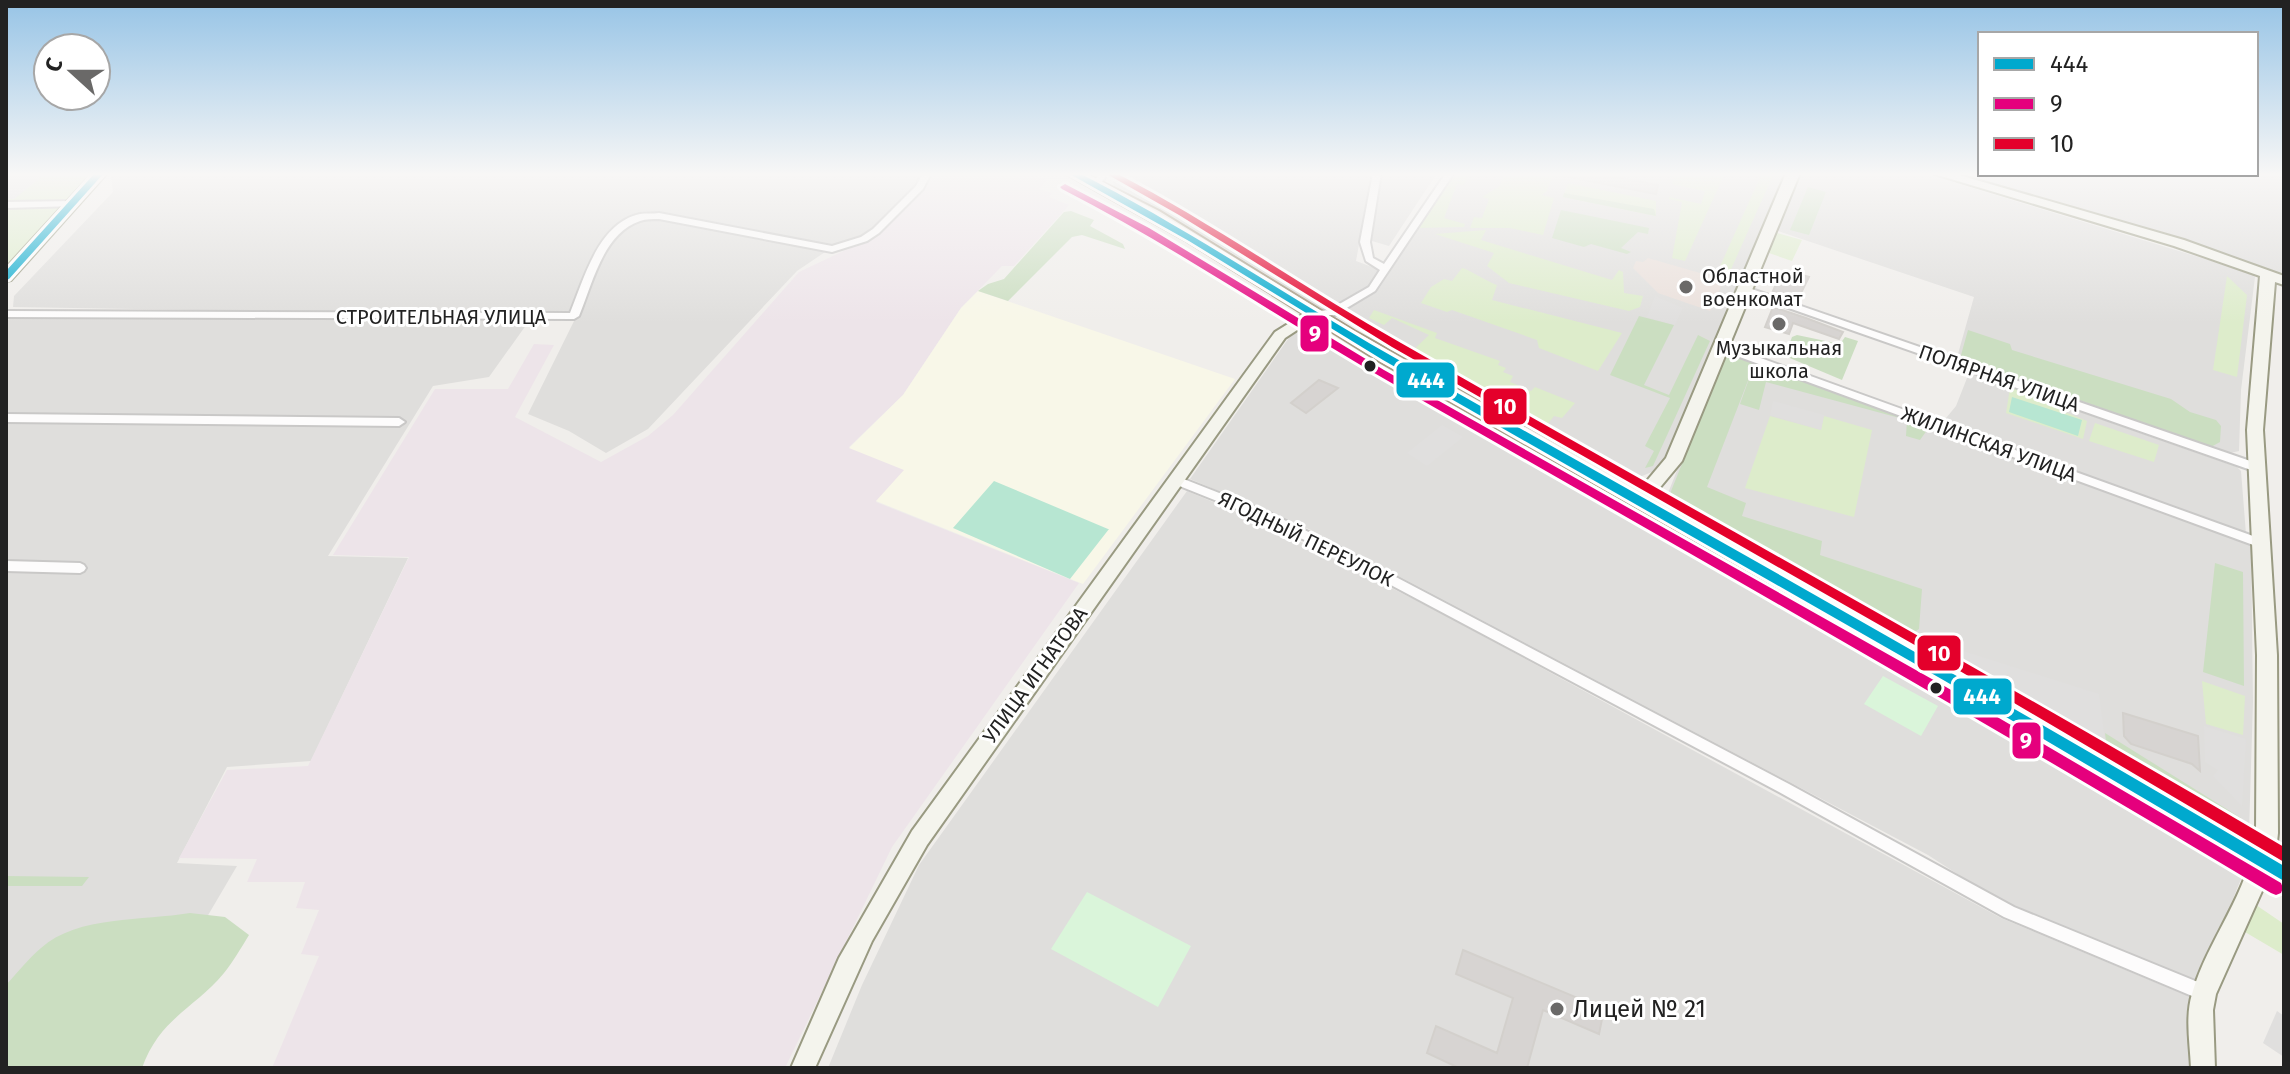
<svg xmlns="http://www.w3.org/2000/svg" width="2290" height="1074" font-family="'Fira Sans',sans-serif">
  <rect width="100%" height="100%" fill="#f0eeeb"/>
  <path fill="#dfdedc" d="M 115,173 L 923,173 L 916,185 L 865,236 L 831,248 L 797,271 L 648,429 L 606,453 L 569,431 L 528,414 L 579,311 L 513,315 L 13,307 L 14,296 L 113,192 L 111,177 Z
    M 1112,173 L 1372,173 L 1356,261 L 1380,270 L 1368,286 L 1331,309 L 1322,309 L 1214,242 L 1114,187 Z
    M 1382,173 L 1437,173 L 1389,246 L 1372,241 Z
    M 1455,173 L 1784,173 L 1666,458 L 1657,470 L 1642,476 L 1618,476 L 1335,316 L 1380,287 Z
    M 1796,173 L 1923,173 L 2251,273 L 2255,277 L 2241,390 L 2239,451 L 2230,453 L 2211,450 L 1962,359 L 1958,354 L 1974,297 L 1775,230 Z
    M 1953,173 L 2284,173 L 2284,277 L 2233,257 Z
    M 12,316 L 529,321 L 489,377 L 433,386 L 328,556 L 408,558 L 311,761 L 227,767 L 177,863 L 237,866 L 118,1068 L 6,1068 L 6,322 Z
    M 1304,326 L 1314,328 L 1894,655 L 2226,849 L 2243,866 L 2241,879 L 2199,983 L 1993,897 L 1928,855 L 1311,530 L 1190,479 L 1293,332 Z
    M 1725,351 L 2251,543 L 2253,702 L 2249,833 L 2240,838 L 1664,503 Z
    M 1969,373 L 2237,467 L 2241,471 L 2246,534 L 1942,423 L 1956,406 Z
    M 1187,491 L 1263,523 L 1439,612 L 2001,918 L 2193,998 L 2197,1068 L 828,1068 L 862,985 L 919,865 Z"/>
  <path fill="#ede4e9" d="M 932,173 L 1026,173 L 1047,180 L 1039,189 L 1052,193 L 1049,197 L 1069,205 L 1014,266 L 1002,266 L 961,308 L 903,395 L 849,447 L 905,470 L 876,502 L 1079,583 L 892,847 L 785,1068 L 272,1068 L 319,956 L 301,954 L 319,910 L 296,908 L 305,882 L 247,882 L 257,859 L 179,858 L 227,770 L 308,766 L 409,557 L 333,555 L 435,389 L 508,389 L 534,344 L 554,345 L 515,417 L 601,462 L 648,436 L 673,415 L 799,272 L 869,239 L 923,189 Z"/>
  <path fill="#f8f7e8" d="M 978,291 L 1235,379 L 1083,584 L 876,501 L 904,470 L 849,448 L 903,395 L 961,308 Z"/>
  <path fill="#eae0db" d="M 1648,258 L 1724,280 L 1710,311 L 1658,293 L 1633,268 L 1636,261 L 1643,262 Z"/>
  <path fill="#ddeccb" d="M 6,173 L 96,173 L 71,200 L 6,203 Z
    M 1455,173 L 1469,173 L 1464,185 L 1457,184 L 1444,218 L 1465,224 L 1464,227 L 1416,228 Z
    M 1504,173 L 1553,173 L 1547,191 L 1542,195 L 1554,198 L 1543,235 L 1510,228 L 1470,228 L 1474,217 L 1482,218 L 1489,199 L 1482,197 L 1500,186 Z
    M 1675,173 L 1725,173 L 1685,261 L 1672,258 L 1682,202 L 1669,199 L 1669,197 L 1701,204 L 1705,191 L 1672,184 Z
    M 1762,173 L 1774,173 L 1728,276 L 1717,273 Z
    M 1568,183 L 1656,201 L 1656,216 L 1563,197 Z
    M 59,206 L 64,208 L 6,272 L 6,207 Z
    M 1486,230 L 1481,240 L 1612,280 L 1619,270 L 1623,272 L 1624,293 L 1643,296 L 1640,307 L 1629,311 L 1509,283 L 1487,266 L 1494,253 L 1435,234 Z
    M 1777,233 L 1802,240 L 1792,261 L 1769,253 Z
    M 1462,268 C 1468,269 1486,281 1497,285 L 1492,300 L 1622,333 L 1598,371 L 1539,348 L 1537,340 L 1452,310 L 1447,312 L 1421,303 L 1431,287 L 1444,279 L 1452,281 Z
    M 2227,276 L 2247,295 L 2237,377 L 2213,370 Z
    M 1374,310 L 1437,333 L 1435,338 L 1500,361 L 1498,365 L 1506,368 L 1503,372 L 1513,376 L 1510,382 L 1531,391 L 1535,387 L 1575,403 L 1562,418 L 1554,416 L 1543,430 L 1406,357 L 1429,335 L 1392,318 L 1384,325 L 1369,318 Z
    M 2011,382 L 2062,399 L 2060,410 L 2087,421 L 2083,439 L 2006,413 Z
    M 1770,416 L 1821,430 L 1824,416 L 1872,430 L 1854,517 L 1745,488 Z
    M 2095,423 L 2159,445 L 2154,462 L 2089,441 Z
    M 2202,681 L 2245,696 L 2243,735 L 2206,724 Z
    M 2256,905 L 2284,924 L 2284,955 L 2245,932 Z"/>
  <path fill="#cbdec1" d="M 1808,187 L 1826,192 L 1809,235 L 1790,230 Z
    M 1564,193 L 1654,209 L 1656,216 L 1563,197 Z
    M 1561,210 L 1649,228 L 1648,234 L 1638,232 L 1621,248 L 1631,252 L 1627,254 L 1591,244 L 1584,247 L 1552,238 Z
    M 1071,211 L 1094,220 L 1090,226 L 1123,244 L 1125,249 L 1082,235 L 1072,237 L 1008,301 L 978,291 L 988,284 L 1004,279 L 1064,212 Z
    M 1639,316 L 1674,325 L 1644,385 L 1669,395 L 1698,335 L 1710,341 L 1653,466 L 1645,468 L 1654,451 L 1645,446 L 1670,398 L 1610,375 Z
    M 1968,330 L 2010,344 L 2012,350 L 2171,399 L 2190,412 L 2216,420 L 2221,426 L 2220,442 L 2211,447 L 1964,359 L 1961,355 Z
    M 1797,335 L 1840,344 L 1845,337 L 1858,341 L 1842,380 L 1785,356 L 1792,337 Z
    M 1727,352 L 1930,426 L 1920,440 L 1906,436 L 1907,420 L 1766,382 L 1759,410 L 1740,404 L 1754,365 L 1707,487 L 1746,503 L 1742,516 L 1822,541 L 1820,555 L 1922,589 L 1919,629 L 1905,639 L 1667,501 Z
    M 2215,563 L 2243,572 L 2244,686 L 2203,672 Z
    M 1958,669 L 2107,749 L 2105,733 L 2241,818 L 2232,832 L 1956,672 Z
    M 6,876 L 89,877 L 82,886 L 6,886 Z
    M 190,913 L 225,917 L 249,935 C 241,948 233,962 224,973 C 194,1009 160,1018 142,1068 L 6,1068 L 6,985 C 17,973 28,959 41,948 C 78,915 144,921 190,913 Z"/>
  <path fill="#daf5da" d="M 1883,676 L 1938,706 L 1921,736 L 1864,704 Z
    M 1087,892 L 1191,946 L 1158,1007 L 1051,949 Z"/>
  <path fill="#b7e6d2" d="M 2012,397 L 2082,420 L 2078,436 L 2009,412 Z
    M 994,481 L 1108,529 L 1109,529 L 1070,579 L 953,528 Z"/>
  <path fill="#e0dfde" d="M 6,173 L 45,174 L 14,199 L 8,199 Z
    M 2171,174 L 2192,174 L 2217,180 L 2222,192 L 2174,184 Z
    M 1655,296 L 1683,308 L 1675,325 L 1647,317 Z
    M 1773,401 L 1824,415 L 1821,430 L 1770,415 Z
    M 1442,425 L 1463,437 L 1427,466 L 1407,453 Z
    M 1960,650 L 2099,694 L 2106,748 L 1958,668 Z
    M 2204,726 L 2246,739 L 2242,806 L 2213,776 L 2218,770 L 2205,762 Z
    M 2277,1011 L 2284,1016 L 2284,1057 L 2263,1043 Z"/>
  <path fill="#d7d4d2" stroke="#d3d0cc" stroke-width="2" d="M 1568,173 L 1594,173 L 1658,185 L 1656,194 L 1568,177 Z
    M 1791,272 L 1809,277 L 1798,299 L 1773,291 L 1777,282 L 1786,284 Z
    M 1773,307 L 1806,318 L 1843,332 L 1839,339 L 1793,323 L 1789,334 L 1765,327 Z
    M 1319,380 L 1338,388 L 1306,413 L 1291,403 Z
    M 2123,713 L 2198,736 L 2200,771 L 2192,764 L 2131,744 L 2124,736 Z
    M 1463,950 L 1604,1009 L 1599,1034 L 1543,1010 L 1527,1068 L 1459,1068 L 1427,1053 L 1436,1026 L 1497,1053 L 1513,998 L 1456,974 Z"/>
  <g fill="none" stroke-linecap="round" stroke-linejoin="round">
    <defs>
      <path id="street" d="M 923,173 L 931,173 L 923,189 L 879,233 L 867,241 L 832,252 L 659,219 C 653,219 646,219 640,221 C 603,233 592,285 579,316 L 574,319 L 6,317 L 6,311 L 570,313 C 584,279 598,223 640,214 C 646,213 653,214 659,213 L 832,246 L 861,237 L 873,229 L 916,186 Z
        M 1100,173 L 1108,173 L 1099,186 L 1093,186 L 1092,184 Z
        M 1373,173 L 1381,173 L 1370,242 L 1373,258 L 1384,264 L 1446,173 L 1454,173 L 1375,291 L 1335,315 L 1308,316 L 1308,312 L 1329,310 L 1369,287 L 1380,270 L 1366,261 L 1360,242 Z
        M 72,201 L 75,202 L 75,206 L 6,208 L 6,202 Z
        M 1743,286 L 2259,464 L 2261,467 L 2255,471 L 2251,470 L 1740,291 L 1740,287 Z
        M 1719,343 L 2264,540 L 2266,543 L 2264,546 L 2256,546 L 1715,348 L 1714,346 L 1715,344 Z
        M 6,414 L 399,418 L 405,422 L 399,426 L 6,422 Z
        M 1176,476 L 1270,513 L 1337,546 L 1789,784 L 2014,907 L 2210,987 L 2212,993 L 2210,999 L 2204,1001 L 2004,917 L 1779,792 L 1329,552 L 1262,519 L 1172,483 L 1170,480 Z
        M 6,561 L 80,563 L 84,565 L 86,568 L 84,571 L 80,573 L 6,571 Z"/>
      <path id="secondary" d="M 93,173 L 107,173 L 11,280 L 6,281 L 6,268 Z
        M 1786,173 L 1800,173 L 1682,461 L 1647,503 L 1635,503 L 1632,499 L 1635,495 L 1666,458 Z
        M 1931,173 L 1952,173 L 2184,240 L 2284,276 L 2284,285 L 2275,282 L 2263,430 L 2277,655 L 2278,833 L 2275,862 L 2216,994 L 2213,1010 L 2215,1068 L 2191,1068 C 2190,1044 2185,1017 2192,994 C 2208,938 2249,894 2256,833 L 2257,655 L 2247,430 L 2260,276 L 2174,246 Z
        M 1312,309 L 1320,314 L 1317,317 L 1285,338 L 927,845 L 872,941 L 815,1068 L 791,1068 L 839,958 L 912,831 L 1275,332 Z"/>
      <path id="primary" d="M 1065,173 L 1084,173 L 1159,211 L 1354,331 L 1846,606 L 2284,861 L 2284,885 L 1831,617 L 1381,362 L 1187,241 Z"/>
    </defs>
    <use href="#street" stroke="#c9c8c7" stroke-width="4"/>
    <use href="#secondary" stroke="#999a82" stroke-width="4"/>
    <use href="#primary" stroke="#a79c86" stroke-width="4"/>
    <use href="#street" fill="#fdfcfc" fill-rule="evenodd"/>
    <use href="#secondary" fill="#f4f4ed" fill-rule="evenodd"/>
    <use href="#primary" fill="#f3ede7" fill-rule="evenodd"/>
    <defs>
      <path id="bus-1" d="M 95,173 L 104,173 L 9,279 L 6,280 L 6,271 Z
        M 1068,173 L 1079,173 C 1191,230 1295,302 1404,363 C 1699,529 1993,694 2284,866 L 2284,881 L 1945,681 L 1383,360 L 1189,241 Z"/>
      <path id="bus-2" d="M 1065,184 L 1149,228 L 1384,370 L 1946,687 L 2281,883 L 2283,888 L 2281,893 L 2276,895 L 2271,893 C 1981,719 1688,552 1395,385 C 1283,321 1177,248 1062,189 L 1060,187 Z"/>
      <path id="bus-3" d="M 1105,173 L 1116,173 C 1214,224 1304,288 1401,343 C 1695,511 1992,675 2284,847 L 2284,862 L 1948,664 L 1392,347 L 1179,215 Z"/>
    </defs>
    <use href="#bus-1" stroke="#fff" stroke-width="6"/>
    <use href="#bus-2" stroke="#fff" stroke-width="6"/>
    <use href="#bus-3" stroke="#fff" stroke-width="6"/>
    <use href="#bus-1" fill="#00a9ce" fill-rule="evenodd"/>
    <use href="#bus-2" fill="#e5007d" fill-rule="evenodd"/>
    <use href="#bus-3" fill="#e4002b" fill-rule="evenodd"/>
  </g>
  <linearGradient id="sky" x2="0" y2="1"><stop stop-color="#97c4e6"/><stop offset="0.54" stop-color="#f8f7f6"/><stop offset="1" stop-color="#f8f7f6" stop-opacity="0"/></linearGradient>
  <rect width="2290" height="323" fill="url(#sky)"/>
  <g fill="#6a6968" stroke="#fff" stroke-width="3">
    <circle cx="1686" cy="287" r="8"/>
    <circle cx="1779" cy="324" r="8"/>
    <circle cx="1557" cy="1009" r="8"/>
  </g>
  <g fill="#222" stroke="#fff" stroke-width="3">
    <circle cx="1370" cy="366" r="7"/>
    <circle cx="1936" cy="688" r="7"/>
  </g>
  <g text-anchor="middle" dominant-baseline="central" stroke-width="6" stroke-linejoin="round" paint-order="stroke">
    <g font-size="20" fill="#222" stroke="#fff" text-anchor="start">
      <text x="1702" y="276">Областной<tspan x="1702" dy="23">военкомат</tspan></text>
      <text x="1779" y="348" text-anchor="middle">Музыкальная<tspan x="1779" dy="23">школа</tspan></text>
    </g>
    <g font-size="20" fill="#222" stroke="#fff">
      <text x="441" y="317">СТРОИТЕЛЬНАЯ УЛИЦА</text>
      <text transform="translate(1999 378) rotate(19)">ПОЛЯРНАЯ УЛИЦА</text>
      <text transform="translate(1989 444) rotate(20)">ЖИЛИНСКАЯ УЛИЦА</text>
      <text transform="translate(1306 539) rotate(26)">ЯГОДНЫЙ ПЕРЕУЛОК</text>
      <text transform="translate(1035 675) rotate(-54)">УЛИЦА ИГНАТОВА</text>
    </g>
    <g font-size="24" fill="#222" stroke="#fff" text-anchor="start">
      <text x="1573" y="1009">Лицей № 21</text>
    </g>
  </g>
  <g stroke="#fff" stroke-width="3">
    <rect x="1299" y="314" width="31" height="39" rx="8" fill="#e5007d"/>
    <rect x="1395" y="361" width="61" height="38" rx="8" fill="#00a9ce"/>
    <rect x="1482" y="387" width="46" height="39" rx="8" fill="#e4002b"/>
    <rect x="1916" y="634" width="46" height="38" rx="8" fill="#e4002b"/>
    <rect x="1952" y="677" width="61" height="39" rx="8" fill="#00a9ce"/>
    <rect x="2011" y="721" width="31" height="39" rx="8" fill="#e5007d"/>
  </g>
  <g font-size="22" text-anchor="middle" font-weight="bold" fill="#fff">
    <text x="1315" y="341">9</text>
    <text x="1426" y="388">444</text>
    <text x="1505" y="414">10</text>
    <text x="1939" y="661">10</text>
    <text x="1982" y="704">444</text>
    <text x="2026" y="748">9</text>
  </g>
  <rect width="2290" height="1074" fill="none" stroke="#222222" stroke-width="16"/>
  <rect x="1978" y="32" width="280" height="144" fill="#ffffff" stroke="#a7a7a7" stroke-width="2"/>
  <rect x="1994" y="58" width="40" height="12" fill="#00a9ce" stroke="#a7a7a7" stroke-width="2"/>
  <text x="2050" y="72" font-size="24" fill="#222222">444</text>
  <rect x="1994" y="98" width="40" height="12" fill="#e5007d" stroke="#a7a7a7" stroke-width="2"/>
  <text x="2050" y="112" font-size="24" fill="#222222">9</text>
  <rect x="1994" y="138" width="40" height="12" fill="#e4002b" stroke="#a7a7a7" stroke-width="2"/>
  <text x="2050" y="152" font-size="24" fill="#222222">10</text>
  <g transform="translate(72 72) rotate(291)"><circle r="38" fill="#ffffff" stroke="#a7a7a7" stroke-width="2"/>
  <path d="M0-6L14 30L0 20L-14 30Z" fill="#6a6968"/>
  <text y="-12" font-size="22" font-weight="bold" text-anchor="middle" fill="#222222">С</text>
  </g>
</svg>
